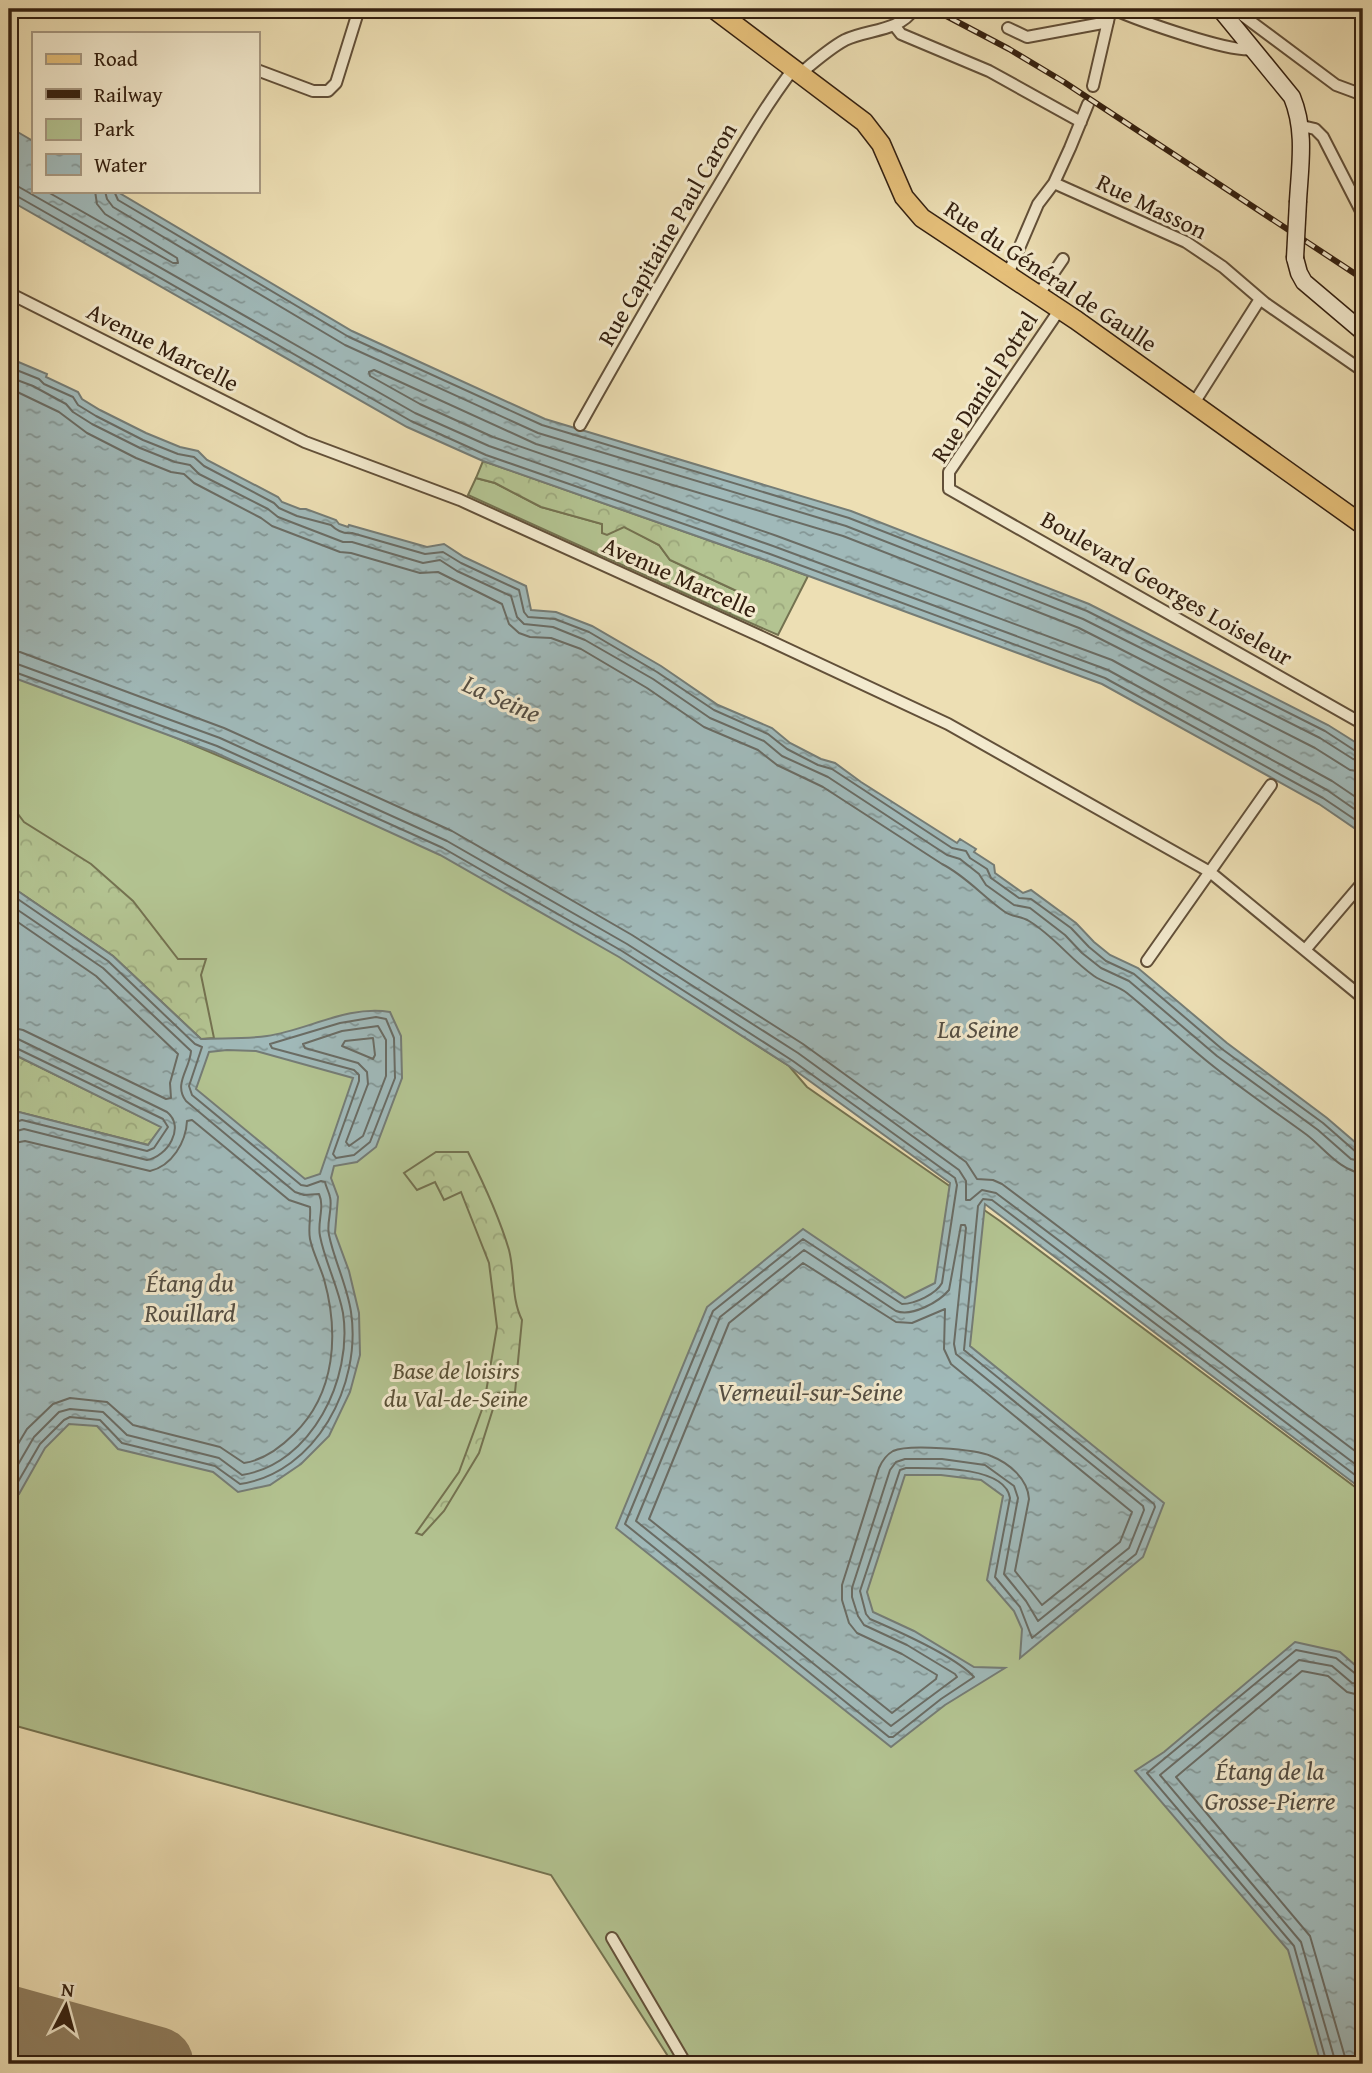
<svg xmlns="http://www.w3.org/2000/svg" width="1372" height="2073" font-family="'Gentium Book Plus',serif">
  <defs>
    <pattern id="forest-crowns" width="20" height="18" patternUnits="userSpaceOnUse" patternTransform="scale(1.75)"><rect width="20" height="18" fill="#b3c391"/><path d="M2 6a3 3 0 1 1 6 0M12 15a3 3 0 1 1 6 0" fill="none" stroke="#9ba77c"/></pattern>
    <pattern id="water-ripples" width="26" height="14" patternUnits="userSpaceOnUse" patternTransform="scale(1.75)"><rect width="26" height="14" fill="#a0b9b9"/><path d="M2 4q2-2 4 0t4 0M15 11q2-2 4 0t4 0" fill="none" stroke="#839695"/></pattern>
  </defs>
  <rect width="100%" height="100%" fill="#eddfb4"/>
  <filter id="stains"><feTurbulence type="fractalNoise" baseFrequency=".00286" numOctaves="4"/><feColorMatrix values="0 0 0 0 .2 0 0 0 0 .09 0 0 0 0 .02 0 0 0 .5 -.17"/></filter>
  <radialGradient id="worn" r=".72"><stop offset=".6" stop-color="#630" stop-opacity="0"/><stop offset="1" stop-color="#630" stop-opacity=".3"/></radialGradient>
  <path fill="#b3c391" stroke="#747250" stroke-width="2" d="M 476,478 L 495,483 L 541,507 L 602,524 L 624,526 L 659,545 L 670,560 L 739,592 L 730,614 L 468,495 Z
    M 9,667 L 271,778 L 508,884 L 789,1066 L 807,1087 L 1000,1221 L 1363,1493 L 1363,2064 L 673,2064 L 551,1875 L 9,1724 Z"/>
  <path fill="url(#forest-crowns)" stroke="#747250" stroke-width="2" d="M 483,461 L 768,561 L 808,576 L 778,635 L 730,614 L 739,592 L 670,560 L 659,545 L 624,527 L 607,535 L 602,533 L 602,524 L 541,507 L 495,483 L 476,478 Z
    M 9,802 L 24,822 L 91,864 L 133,901 L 178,959 L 206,959 L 201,975 L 214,1038 L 201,1039 L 113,956 L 9,885 Z
    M 9,1052 L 162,1127 L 148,1145 L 19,1112 L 9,1119 Z
    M 436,1152 L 468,1152 C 484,1184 499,1216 509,1250 C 515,1273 511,1298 522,1320 L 515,1392 L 498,1393 L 479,1453 L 444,1511 L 422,1535 L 416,1533 L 459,1472 L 484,1404 L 497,1327 L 489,1263 L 461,1192 L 444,1200 L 435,1182 L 417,1190 L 404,1173 Z"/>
  <path fill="url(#water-ripples)" stroke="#757c75" stroke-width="2" fill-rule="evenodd" d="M 9,127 L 33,141 L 33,191 L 116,191 L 352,331 L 545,419 L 851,511 L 1089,604 L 1328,725 L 1363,747 L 1363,834 L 1319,804 L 1102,684 L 768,561 L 483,461 L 407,427 L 9,200 Z
    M 9,358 L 47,374 L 46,377 L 78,392 L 82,399 L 100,410 L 146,433 L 180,447 L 198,451 L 207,460 L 278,497 L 282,502 L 300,509 L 306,509 L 336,520 L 339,524 L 348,527 L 349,525 L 427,547 L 444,544 L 464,557 L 526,586 L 531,610 L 556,612 L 592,626 L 661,666 L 718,705 L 772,728 L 790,743 L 821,759 L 835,763 L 861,782 L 957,843 L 960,839 L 976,849 L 974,852 L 994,865 L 995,873 L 1023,893 L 1031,890 L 1076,923 L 1094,942 L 1110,955 L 1138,968 L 1227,1043 L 1327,1118 L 1363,1149 L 1363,1490 L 985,1204 L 970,1346 L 1164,1503 L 1143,1557 L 1020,1658 L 1022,1629 L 1014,1611 L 987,1580 L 1003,1496 L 981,1480 L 941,1475 L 905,1475 L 867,1592 L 873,1612 L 914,1631 L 974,1667 L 1005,1668 L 945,1705 L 891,1747 L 616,1528 L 707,1307 L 803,1229 L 905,1298 L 935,1283 L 950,1183 L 789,1066 L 619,957 L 440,855 L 214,752 L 9,676 Z
    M 9,885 L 113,956 L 201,1039 C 222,1038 246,1039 267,1036 C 308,1030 347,1005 390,1012 L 401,1036 L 402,1078 L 376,1147 L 357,1162 L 334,1166 L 331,1178 L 338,1197 L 335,1233 L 349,1271 L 359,1313 L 360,1355 L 350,1392 L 329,1436 L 301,1464 L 270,1485 L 238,1492 L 213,1472 L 118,1449 L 97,1426 L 69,1424 L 45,1448 L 19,1494 L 9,1496 L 9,1119 L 19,1112 L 148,1145 L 161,1127 L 9,1052 ZM 227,1050 L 256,1051 L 353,1078 L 320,1174 L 305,1179 L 196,1089 L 209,1052 Z
    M 1295,1642 L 1340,1652 L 1363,1672 L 1363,2064 L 1321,2064 L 1288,1950 L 1135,1771 L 1164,1752 Z"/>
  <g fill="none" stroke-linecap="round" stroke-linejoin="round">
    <path stroke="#6a6c64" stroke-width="2" d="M 9,185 L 19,187 L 415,413 L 489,446 L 773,546 L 1108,670 L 1327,790 L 1363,815
      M 46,191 L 173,263 L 178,263 L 177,258 L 105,214 L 97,204 L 95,191
      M 105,191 L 107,199 L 113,207 L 345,345 L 538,433 L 846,526 L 1083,619 L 1320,738 L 1353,759 L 1363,762
      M 114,191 L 118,200 L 349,337 L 542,425 L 849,518 L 1087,611 L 1325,731 L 1357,752 L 1363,753
      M 9,194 L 15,195 L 411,421 L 486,455 L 770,554 L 1105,678 L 1323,798 L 1363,825
      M 9,367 L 39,379 L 44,384 L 73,397 L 78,405 L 96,416 L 143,440 L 178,454 L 194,457 L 204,466 L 274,503 L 279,508 L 297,516 L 331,525 C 337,531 343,534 352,533 L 425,554 L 443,552 L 461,563 L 519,590 L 524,612 L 528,617 L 555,619 L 589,632 L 657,672 L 714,710 L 768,734 L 787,749 L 818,765 L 832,769 L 952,848 L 966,851 L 970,858 L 987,869 L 991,878 L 1019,898 L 1031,899 L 1071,928 L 1089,947 L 1106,961 L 1134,974 L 1222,1049 L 1323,1123 L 1356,1152 L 1363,1153
      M 9,377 L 33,386 L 66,404 L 73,412 L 92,424 L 140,448 L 175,462 L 190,465 L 199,474 L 268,509 L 278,517 L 343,542 L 352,542 L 423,563 L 440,560 L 457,571 L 511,596 L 517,617 L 524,624 L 553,627 L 585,640 L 653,679 L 710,718 L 764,741 L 782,756 L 828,777 L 947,855 L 960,859 L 979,874 L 986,885 L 1014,905 L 1030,908 L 1065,935 L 1082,953 L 1101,968 L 1129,981 L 1217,1056 L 1318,1130 L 1351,1159 L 1363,1162
      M 9,388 L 59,412 L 87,433 L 136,458 L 171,472 L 184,474 L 194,483 L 261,518 L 272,526 L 340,552 L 351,553 L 420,573 L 438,572 L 502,604 L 509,624 L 519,633 L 530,637 L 551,638 L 581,649 L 647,688 L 704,727 L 758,750 L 777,765 L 823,787 L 942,864 C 966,876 982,896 1005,912 C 1012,917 1021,916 1029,921 C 1054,936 1070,959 1094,976 C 1104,983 1117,985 1127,993 C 1154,1015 1181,1040 1208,1062 C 1240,1088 1274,1111 1307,1135 C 1324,1148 1341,1172 1363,1173
      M 9,651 L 20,652 L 224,728 L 452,831 L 632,935 L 803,1044 L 966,1162 L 977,1179 L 993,1180 L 1002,1184 L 1363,1457
      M 9,661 L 220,738 L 447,841 L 627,944 L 798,1053 L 959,1170 L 966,1181 L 966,1200 L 970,1200 L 982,1190 L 996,1193 L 1363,1470
      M 9,670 L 217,746 L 443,848 L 622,951 L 793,1061 L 955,1178 L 957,1185 L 942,1283 C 936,1294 915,1304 902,1304 L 803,1239 L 713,1311 L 625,1524 L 889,1737 L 893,1737 L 941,1699 L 974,1677 C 955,1656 898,1631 870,1619 L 866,1614 L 860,1591 L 900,1470 L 906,1468 C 930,1468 1005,1465 1010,1498 L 995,1577 L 1020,1607 L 1032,1638 L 1136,1554 L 1155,1507 L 1154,1504 L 964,1350 L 978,1206 L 983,1199 L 992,1200 L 1363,1481
      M 1363,772 L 1350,770 L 1315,748 L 1079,628 L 843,536 L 536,444 L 374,370 L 369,372 L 370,376 L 420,404 L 493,437 L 777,536 L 1112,660 L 1332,781 L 1363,802
      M 9,893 L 108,961 L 195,1044 L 202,1047 L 189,1086 L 192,1095 L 301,1185 L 307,1186 L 321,1181 L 325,1182 C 326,1187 329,1192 330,1197 C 333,1209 326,1223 329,1235 C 334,1260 347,1285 351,1312 C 362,1385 316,1473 240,1484 L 215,1466 L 122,1443 L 100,1420 L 70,1417 L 64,1420 L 40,1444 L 15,1487 L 9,1489
      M 9,904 L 103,968 L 191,1051 C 190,1069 173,1084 186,1101 L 295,1192 L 304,1195 L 319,1194 C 325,1207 317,1222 320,1236 C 325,1262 338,1286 343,1313 C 353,1378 312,1464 242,1475 L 219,1458 L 127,1435 L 103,1412 L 70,1409 L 59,1412 L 34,1437 L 9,1480
      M 9,916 L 96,976 L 178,1054 L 170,1083 L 171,1098 L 166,1099 L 23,1030 L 9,1027
      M 376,1017 L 386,1019 L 394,1038 L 395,1078 L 370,1142 L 354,1155 L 336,1158 L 333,1154 L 359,1081 L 359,1075 L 354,1070 L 272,1048 L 270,1044 L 340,1023 Z
      M 378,1026 L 386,1040 L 386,1076 L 363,1136 L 349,1146 L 346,1142 L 368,1084 L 367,1072 L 358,1063 L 305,1048 L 303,1044 L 342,1031 Z
      M 9,1038 L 18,1039 L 167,1112 C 186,1127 167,1157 147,1160 L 24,1129 L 9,1133
      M 373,1038 L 375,1055 L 373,1059 L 342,1046 L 345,1041 Z
      M 9,1046 L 14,1047 L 163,1119 L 168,1127 L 154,1148 L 147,1151 L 22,1120 L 9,1124
      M 9,1144 L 25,1141 L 150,1171 C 172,1166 186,1142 187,1121 L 192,1120 L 289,1200 L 310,1207 C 311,1217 308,1229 310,1239 C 313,1253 320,1266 324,1279 C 339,1333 336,1393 294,1434 C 280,1448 264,1460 244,1463 L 220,1447 L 133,1425 L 107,1402 L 70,1398 L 53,1404 L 27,1429 L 9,1459
      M 961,1225 L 965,1225 L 966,1228 L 954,1344 L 956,1354 L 1143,1506 L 1144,1510 L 1129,1548 L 1038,1621 L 1026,1601 L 1004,1574 L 1018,1498 L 1014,1486 L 985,1465 L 942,1459 L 905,1459 L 896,1462 L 890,1470 L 852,1588 L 852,1597 L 858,1616 L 864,1625 L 907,1645 L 955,1674 L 957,1677 L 891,1726 L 636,1521 L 720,1317 L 804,1250 L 896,1311 C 912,1317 939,1302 949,1290 Z
      M 803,1263 L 896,1322 L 912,1323 L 945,1309 L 944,1349 L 951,1364 L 1132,1512 L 1120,1542 L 1042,1605 L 1015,1571 L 1029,1499 C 1028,1479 1009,1463 991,1456 C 975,1449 908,1444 893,1451 C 886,1455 882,1461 879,1468 L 842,1585 L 842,1600 L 849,1623 L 857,1633 L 902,1654 L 937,1675 L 936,1679 L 892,1713 L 649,1519 L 729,1323 Z
      M 1327,2064 L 1294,1946 L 1147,1773 L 1296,1650 L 1336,1658 L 1357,1675 L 1363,1676
      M 1336,2064 L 1301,1942 L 1160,1775 L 1299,1660 L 1332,1666 L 1352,1683 L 1363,1685
      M 1347,2064 L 1310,1936 L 1176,1777 L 1302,1671 L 1328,1676 L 1347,1692 L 1363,1696"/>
    <path stroke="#908062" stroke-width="75" d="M 9,2023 L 156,2064"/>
    <defs>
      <path id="street" d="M 1113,9 C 1138,20 1232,54 1254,49
        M 1234,9 L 1336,85 L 1363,95
        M 894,25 L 901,34 L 989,71 L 1081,122
        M 1008,28 L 1027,37 L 1108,22
        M 257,70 L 313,91 L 328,91 L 336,83 L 359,9
        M 801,73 C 814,62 830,48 845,40 C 867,29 899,32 914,9
        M 1093,86 L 1109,17
        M 1302,126 L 1315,129 L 1323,137 L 1363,215
        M 1054,183 L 1186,242 L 1223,267 L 1265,303 L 1363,371
        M 1008,274 L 1038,204 L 1054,183 L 1070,148 L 1088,104
        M 9,293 L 305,442 L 460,500 L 764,638 L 948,724 L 1210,872 L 1363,998
        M 1039,294 L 1063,259
        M 1060,309 L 949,472 L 949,489 L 1363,724
        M 1194,403 L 1260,299
        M 580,425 C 622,350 665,276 708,203 C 736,157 762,110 794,68
        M 1305,950 L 1363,882
        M 1147,961 L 1271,785
        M 612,1938 L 686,2064"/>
      <path id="secondary" d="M 1220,9 L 1292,97 C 1306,131 1300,165 1298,201
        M 1295,258 L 1299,273 L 1304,282 L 1363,332"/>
      <path id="primary" d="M 714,9 L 864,122 L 881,144 L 904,197 L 922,218 L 1076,320 L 1363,525"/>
    </defs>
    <use href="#street" stroke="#625039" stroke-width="14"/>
    <use href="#secondary" stroke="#342010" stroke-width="19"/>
    <use href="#primary" stroke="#342010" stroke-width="21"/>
    <use href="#street" stroke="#f3eace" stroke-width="10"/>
    <use href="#secondary" stroke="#f3eace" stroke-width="16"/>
    <use href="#primary" stroke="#e6c07a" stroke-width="18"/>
    <defs>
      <path id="rail" d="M 933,9 L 1009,49 L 1064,82 L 1363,279"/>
    </defs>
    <use href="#rail" stroke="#342010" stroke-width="6"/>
    <use href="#rail" stroke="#f3eace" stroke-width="3.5" stroke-dasharray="10" stroke-linecap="butt"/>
    <defs>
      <path id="secondary-bridge" d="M 1295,258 L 1298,201"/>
    </defs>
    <use href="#secondary-bridge" stroke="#342010" stroke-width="19" stroke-linecap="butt"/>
    <use href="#secondary-bridge" stroke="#f3eace" stroke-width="16"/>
  </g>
  <g text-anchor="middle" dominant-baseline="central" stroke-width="6" stroke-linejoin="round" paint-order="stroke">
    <g font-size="24" fill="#342010" stroke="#f3eace">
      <text transform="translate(1152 206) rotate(26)">Rue Masson</text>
      <text transform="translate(667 234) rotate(-60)">Rue Capitaine Paul Caron</text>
      <text transform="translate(1051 276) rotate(34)">Rue du Général de Gaulle</text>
      <text transform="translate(163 347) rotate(27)">Avenue Marcelle</text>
      <text transform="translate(984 387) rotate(-57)">Rue Daniel Potrel</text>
      <text transform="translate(680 577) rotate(24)">Avenue Marcelle</text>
      <text transform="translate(1167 588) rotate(30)">Boulevard Georges Loiseleur</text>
    </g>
    <g font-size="24" font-style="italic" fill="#5a5137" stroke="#f3eace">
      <text x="456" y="1370">Base de loisirs<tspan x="456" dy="28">du Val-de-Seine</tspan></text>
    </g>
    <g font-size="26" font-style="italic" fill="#544e43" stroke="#f3eace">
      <text transform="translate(502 698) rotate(24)">La Seine</text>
      <text x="978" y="1028">La Seine</text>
      <text x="190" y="1282">Étang du<tspan x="190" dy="30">Rouillard</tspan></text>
      <text x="810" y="1391">Verneuil-sur-Seine</text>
      <text x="1270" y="1770">Étang de la<tspan x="1270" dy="30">Grosse-Pierre</tspan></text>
    </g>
  </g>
  <rect width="1372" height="2073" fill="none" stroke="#eddfb4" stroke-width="35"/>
  <rect x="10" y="10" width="1351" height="2052" fill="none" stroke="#342010" stroke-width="3.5"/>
  <rect x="18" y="18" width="1337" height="2038" fill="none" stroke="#342010" stroke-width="2"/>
  <rect x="32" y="32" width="228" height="161" fill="#f3eace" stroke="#a79982" stroke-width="2"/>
  <rect x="46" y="54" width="35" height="10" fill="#e6c07a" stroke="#a79982" stroke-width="2"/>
  <text x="94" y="66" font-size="21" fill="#342010">Road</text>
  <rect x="46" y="89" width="35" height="10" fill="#342010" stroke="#a79982" stroke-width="2"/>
  <text x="94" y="102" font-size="21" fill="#342010">Railway</text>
  <rect x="46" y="119" width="35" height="21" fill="#b3c391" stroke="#a79982" stroke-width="2"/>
  <text x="94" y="136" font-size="21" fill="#342010">Park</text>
  <rect x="46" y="154" width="35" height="21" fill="url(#water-ripples)" stroke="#a79982" stroke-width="2"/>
  <text x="94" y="172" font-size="21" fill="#342010">Water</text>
  <g transform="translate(66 2006) rotate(6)" stroke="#f3eace" stroke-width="5" paint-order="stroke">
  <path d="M0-5L12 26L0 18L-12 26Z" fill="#342010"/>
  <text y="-10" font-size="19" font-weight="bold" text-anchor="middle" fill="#342010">N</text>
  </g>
  <rect width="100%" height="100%" filter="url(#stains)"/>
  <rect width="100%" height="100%" fill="url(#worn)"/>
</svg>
